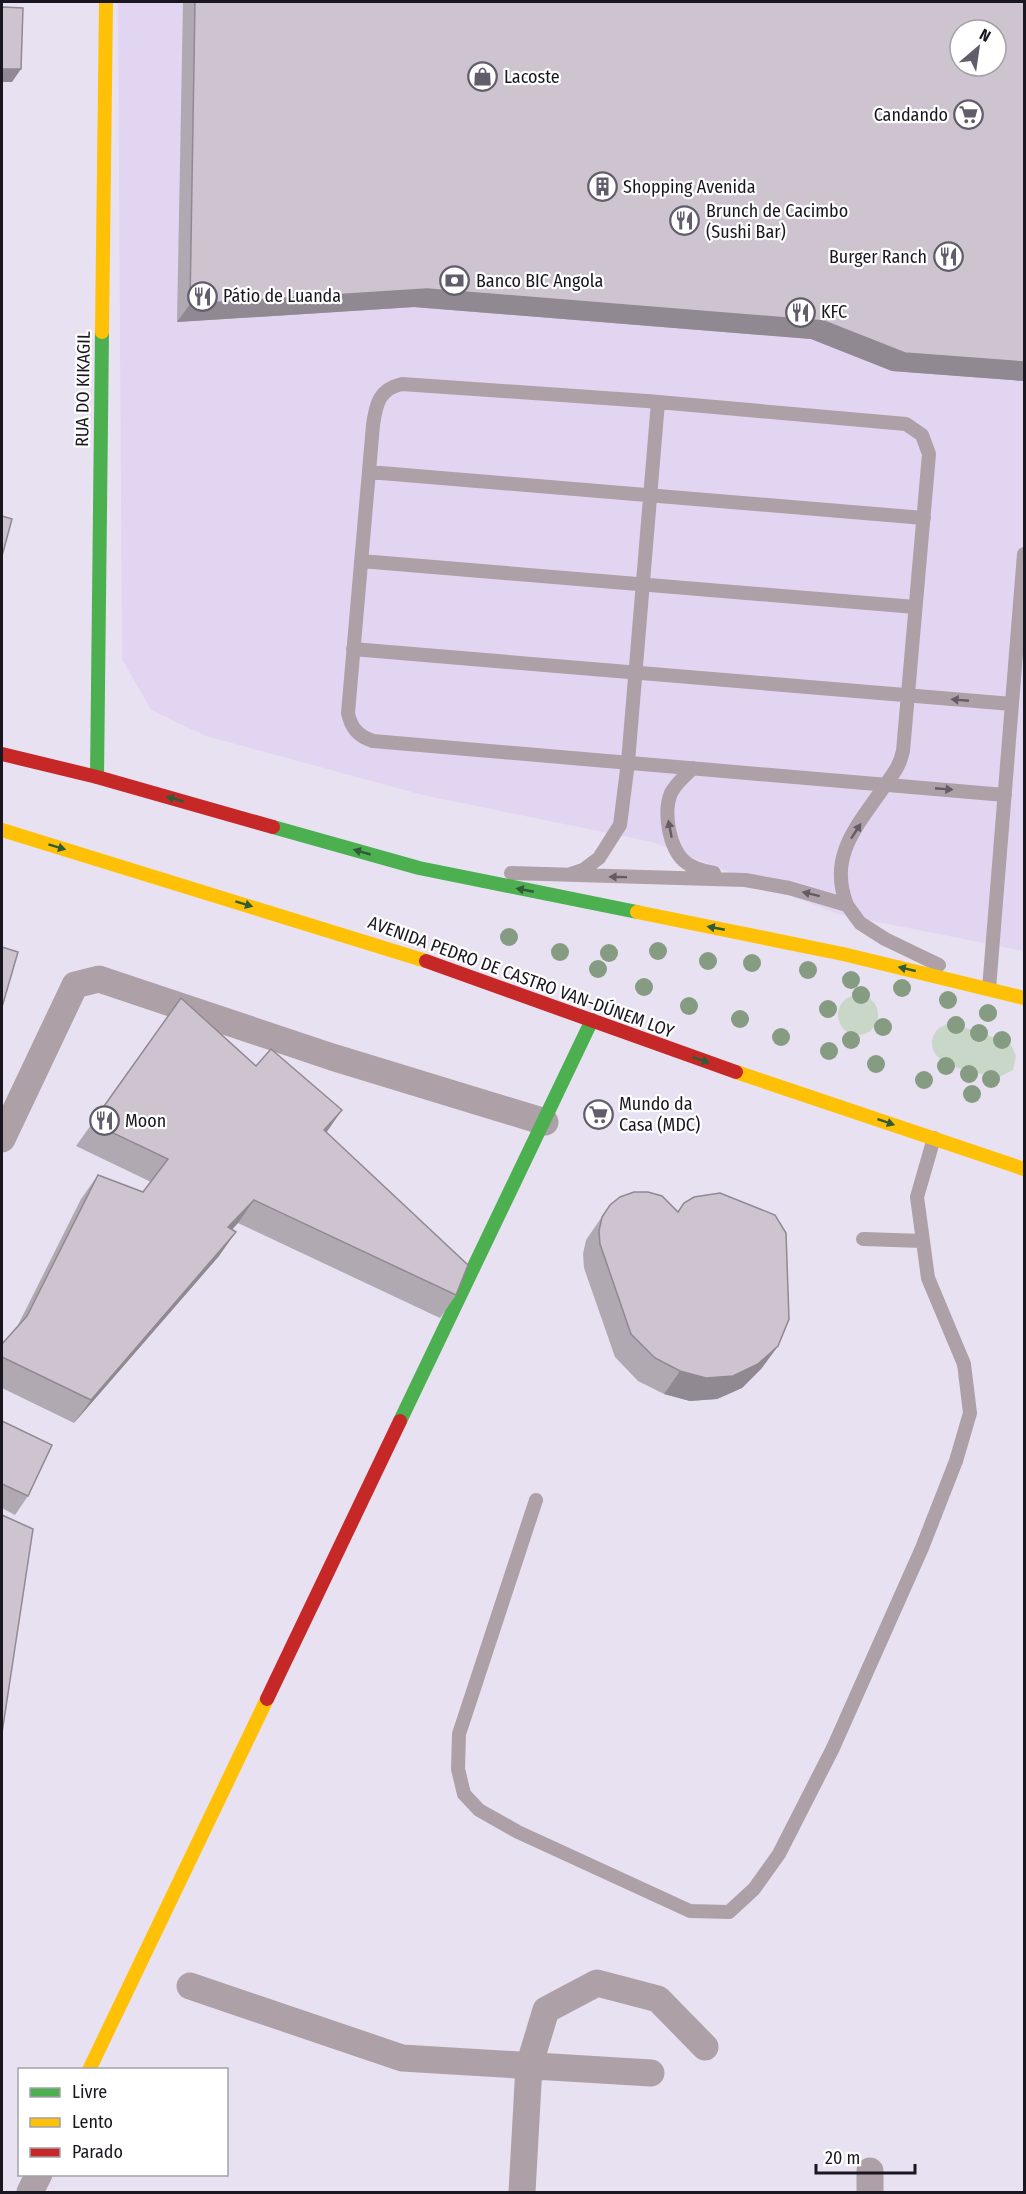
<svg xmlns="http://www.w3.org/2000/svg" width="1026" height="2194" font-family="'Fira Sans Condensed',sans-serif">
  <rect width="100%" height="100%" fill="#e8e1f2"/>
  <path fill="#e1d5f1" fill-rule="evenodd" d="M 118,2 L 1024,2 L 1024,951 L 838,914 L 652,842 L 423,795 L 206,736 L 151,710 L 122,659 ZM 960,30 L 996,30 L 996,66 L 960,66 Z"/>
  <path fill="#c9d7c9" d="M838 1015a20 20 0 1 1 40 0a20 20 0 1 1-40 0Z
    M 947,1024 L 954,1024 L 1010,1043 L 1016,1056 L 1013,1070 L 997,1078 C 978,1072 929,1068 932,1041 C 933,1032 939,1027 947,1024 Z"/>
  <g fill="none" stroke-linecap="round" stroke-linejoin="round">
    <path stroke="#aea0a7" stroke-width="14" d="M 369,472 L 924,518
      M 361,561 L 915,607
      M 353,649 L 1012,704
      M 693,768 C 685,776 676,783 671,793 C 663,812 669,847 684,861 C 692,868 703,871 714,873
      M 511,873 L 745,880 L 789,888 L 847,905 L 860,923 L 885,939 L 939,965
      M 571,874 L 583,870 L 599,858 L 620,825 L 628,762 L 658,402
      M 847,905 C 827,855 859,824 886,784 C 894,773 900,765 903,751 L 929,454 L 922,435 L 906,424 L 647,401 L 402,384 C 379,389 376,404 373,425 L 348,713 C 351,728 358,736 373,741 L 1005,795
      M 989,989 L 1024,554
      M 863,1239 L 923,1241
      M 536,1500 L 459,1734 L 458,1769 L 464,1794 L 479,1810 L 518,1832 L 690,1911 L 729,1912 L 754,1889 L 779,1854 L 833,1748 L 922,1548 L 956,1461 L 970,1413 L 964,1364 L 928,1278 L 923,1241 L 917,1197 L 934,1138"/>
    <path stroke="#aea0a7" stroke-width="27" d="M 2,1139 L 75,985 L 99,979 L 332,1057 L 545,1122
      M 190,1986 L 402,2058 L 651,2073
      M 870,2171 L 870,2192
      M 30,2192 L 39,2174
      M 522,2192 L 529,2066 L 546,2010 L 597,1983 L 658,1999 L 705,2047"/>
    <path stroke="#4caf50" stroke-width="14" d="M 97,777 L 102,332
      M 273,827 L 419,868 L 637,912
      M 400,1421 L 592,1020"/>
    <path stroke="#ffc107" stroke-width="14" d="M 102,332 L 106,2
      M 2,830 L 426,961
      M 637,912 L 843,954 L 1024,998
      M 736,1072 L 1024,1169
      M 89,2070 L 267,1699"/>
    <path stroke="#c62828" stroke-width="14" d="M 2,754 L 97,777 L 273,827
      M 426,961 L 736,1072
      M 267,1699 L 400,1421"/>
  </g>
  <g fill="#859c82">
    <circle cx="509" cy="937" r="9"/>
    <circle cx="658" cy="951" r="9"/>
    <circle cx="560" cy="952" r="9"/>
    <circle cx="609" cy="953" r="9"/>
    <circle cx="708" cy="961" r="9"/>
    <circle cx="752" cy="963" r="9"/>
    <circle cx="598" cy="969" r="9"/>
    <circle cx="808" cy="970" r="9"/>
    <circle cx="851" cy="980" r="9"/>
    <circle cx="644" cy="987" r="9"/>
    <circle cx="902" cy="988" r="9"/>
    <circle cx="861" cy="995" r="9"/>
    <circle cx="948" cy="1000" r="9"/>
    <circle cx="689" cy="1006" r="9"/>
    <circle cx="828" cy="1009" r="9"/>
    <circle cx="988" cy="1013" r="9"/>
    <circle cx="740" cy="1019" r="9"/>
    <circle cx="956" cy="1025" r="9"/>
    <circle cx="883" cy="1027" r="9"/>
    <circle cx="979" cy="1033" r="9"/>
    <circle cx="781" cy="1037" r="9"/>
    <circle cx="851" cy="1040" r="9"/>
    <circle cx="1002" cy="1040" r="9"/>
    <circle cx="829" cy="1051" r="9"/>
    <circle cx="876" cy="1064" r="9"/>
    <circle cx="946" cy="1066" r="9"/>
    <circle cx="969" cy="1074" r="9"/>
    <circle cx="991" cy="1079" r="9"/>
    <circle cx="924" cy="1080" r="9"/>
    <circle cx="972" cy="1094" r="9"/>
  </g>
  <path fill="#b0a9b2" d="M 183,2 L 1024,2 L 1024,381 L 892,371 L 811,339 L 414,307 L 177,322 Z
    M 181,998 L 326,1132 L 456,1295 L 440,1318 L 238,1223 L 232,1230 L 219,1256 L 74,1423 L 2,1388 L 2,1344 L 17,1327 L 81,1199 L 98,1175 L 143,1192 L 151,1182 L 76,1146 Z
    M 684,1203 L 778,1346 L 761,1369 L 742,1388 L 717,1399 L 690,1401 L 664,1394 L 638,1381 L 615,1357 L 584,1268 L 583,1254 L 586,1240 L 610,1205 L 678,1212 Z
    M 2,1421 L 28,1496 L 15,1515 L 2,1508 Z"/>
  <path fill="#908991" d="M 2,69 L 21,69 L 12,82 L 2,82 Z
    M 427,289 L 824,321 L 1024,362 L 1024,381 L 892,371 L 811,339 L 414,307 L 177,322 L 190,304 Z
    M 342,1110 L 326,1133 L 324,1130 Z
    M 254,1200 L 238,1223 L 211,1251 L 228,1227 Z
    M 236,1232 L 219,1256 L 74,1423 L 91,1400 Z
    M 778,1346 L 761,1369 L 742,1388 L 717,1399 L 690,1401 L 664,1394 L 680,1371 Z"/>
  <path fill="#cdc4cf" stroke="#908991" stroke-width="1.5" fill-rule="evenodd" d="M 195,2 L 1024,2 L 1024,362 L 905,353 L 824,321 L 427,289 L 190,304 ZM 960,30 L 996,30 L 996,66 L 960,66 Z
    M 2,7 L 23,8 L 21,69 L 2,69 Z
    M 2,516 L 12,519 L 2,556 Z
    M 2,947 L 18,952 L 2,1007 Z
    M 181,998 L 256,1066 L 271,1049 L 342,1110 L 324,1130 L 468,1265 L 456,1295 L 254,1200 L 228,1227 L 236,1232 L 91,1400 L 2,1357 L 2,1344 L 27,1316 L 98,1175 L 143,1192 L 168,1159 L 92,1123 Z
    M 634,1192 L 648,1192 L 662,1196 L 678,1212 L 684,1203 L 694,1197 L 720,1193 L 775,1215 L 786,1233 L 789,1319 L 778,1346 L 758,1364 L 733,1376 L 706,1378 L 680,1371 L 655,1358 L 631,1334 L 600,1244 L 599,1231 L 602,1217 L 610,1205 L 620,1197 Z
    M 2,1421 L 52,1445 L 28,1496 L 2,1484 Z
    M 2,1515 L 33,1529 L 2,1733 Z"/>
  <defs><path id="oneway-solid" d="M-6-.8H1V-3.2L6.5 0L1 3.2V.8H-6Z" transform="scale(1.5)"/></defs>
  <g fill="#645b64">
    <use href="#oneway-solid" transform="translate(960 700) rotate(-175)"/>
    <use href="#oneway-solid" transform="translate(944 789) rotate(5)"/>
    <use href="#oneway-solid" transform="translate(670 829) rotate(-101)"/>
    <use href="#oneway-solid" transform="translate(856 831) rotate(-57)"/>
    <use href="#oneway-solid" transform="translate(618 877) rotate(-179)"/>
    <use href="#oneway-solid" transform="translate(811 894) rotate(-166)"/>
  </g>
  <g fill="#305b36">
    <use href="#oneway-solid" transform="translate(175 799) rotate(-164)"/>
    <use href="#oneway-solid" transform="translate(57 847) rotate(17)"/>
    <use href="#oneway-solid" transform="translate(362 852) rotate(-164)"/>
    <use href="#oneway-solid" transform="translate(525 890) rotate(-169)"/>
    <use href="#oneway-solid" transform="translate(244 904) rotate(17)"/>
    <use href="#oneway-solid" transform="translate(716 928) rotate(-169)"/>
    <use href="#oneway-solid" transform="translate(907 969) rotate(-167)"/>
    <use href="#oneway-solid" transform="translate(701 1060) rotate(19)"/>
    <use href="#oneway-solid" transform="translate(886 1122) rotate(19)"/>
  </g>
  <defs>
    <symbol id="shop-ring" viewBox="-11 -11 22 22"><circle r="9.5" fill="#fff" stroke="#625d6a" stroke-width="1.5"/><path d="M-5-2.5h2.3a2.7 3.5 0 0 1 5.4 0H5L5.5 6h-11ZM-1.5-2.5h3a1.5 2.3 0 0 0-3 0Z" fill="#625d6a"/></symbol>
    <symbol id="supermarket-ring" viewBox="-11 -11 22 22"><circle r="9.5" fill="#fff" stroke="#625d6a" stroke-width="1.5"/><path d="M-6-5.5h2.5l.6 2H6L4.5 2H-2.5L-4.4-4H-6ZM-1.5 3.2a1.3 1.3 0 1 0 .1 0ZM3 3.2a1.3 1.3 0 1 0 .1 0Z" fill="#625d6a"/></symbol>
    <symbol id="building-ring" viewBox="-11 -11 22 22"><circle r="9.5" fill="#fff" stroke="#625d6a" stroke-width="1.5"/><path d="M-4-6H4V6H1V3H-1V6H-4ZM-2.5-4.3h1.7v1.8h-1.7ZM.8-4.3h1.7v1.8H.8ZM-2.5-1h1.7V.8h-1.7ZM.8-1h1.7V.8H.8Z" fill="#625d6a"/></symbol>
    <symbol id="restaurant-ring" viewBox="-11 -11 22 22"><circle r="9.5" fill="#fff" stroke="#625d6a" stroke-width="1.5"/><path d="M-5-6h1v4h1v-4h1v4h1v-4h1v5L-1.5 .5V6h-2V.5L-5-1ZM5-6V6H3V1.5H1.5Q1.5-4 5-6Z" fill="#625d6a"/></symbol>
    <symbol id="bank-ring" viewBox="-11 -11 22 22"><circle r="9.5" fill="#fff" stroke="#625d6a" stroke-width="1.5"/><path d="M-6-4H6V4H-6ZM0-2.3a2.3 2.3 0 1 0 0 4.6a2.3 2.3 0 1 0 0-4.6Z" fill="#625d6a"/></symbol>
  </defs>
  <g fill-rule="evenodd">
    <use href="#shop-ring" x="466" y="60" width="33" height="33"/>
    <use href="#supermarket-ring" x="952" y="98" width="33" height="33"/>
    <use href="#building-ring" x="586" y="170" width="33" height="33"/>
    <use href="#restaurant-ring" x="668" y="204" width="33" height="33"/>
    <use href="#restaurant-ring" x="932" y="240" width="33" height="33"/>
    <use href="#bank-ring" x="438" y="264" width="33" height="33"/>
    <use href="#restaurant-ring" x="186" y="280" width="33" height="33"/>
    <use href="#restaurant-ring" x="784" y="296" width="33" height="33"/>
    <use href="#supermarket-ring" x="582" y="1098" width="33" height="33"/>
    <use href="#restaurant-ring" x="88" y="1104" width="33" height="33"/>
  </g>
  <g text-anchor="middle" dominant-baseline="central" stroke-width="4.5" stroke-linejoin="round" paint-order="stroke">
    <g font-size="18" fill="#1a1620" stroke="#fff" text-anchor="start">
      <text x="504" y="77">Lacoste</text>
      <text x="948" y="115" text-anchor="end">Candando</text>
      <text x="623" y="187">Shopping Avenida</text>
      <text x="706" y="211">Brunch de Cacimbo<tspan x="706" dy="21">(Sushi Bar)</tspan></text>
      <text x="927" y="257" text-anchor="end">Burger Ranch</text>
      <text x="476" y="281">Banco BIC Angola</text>
      <text x="223" y="296">Pátio de Luanda</text>
      <text x="821" y="312">KFC</text>
      <text x="619" y="1104">Mundo da<tspan x="619" dy="21">Casa (MDC)</tspan></text>
      <text x="125" y="1121">Moon</text>
    </g>
    <g font-size="18" fill="#1a1620" stroke="#fff">
      <text transform="translate(83 389) rotate(-89)">RUA DO KIKAGIL</text>
      <text transform="translate(521 977) rotate(20)">AVENIDA PEDRO DE CASTRO VAN-DÚNEM LOY</text>
    </g>
  </g>
  <rect width="1026" height="2194" fill="none" stroke="#1a1620" stroke-width="6"/>
  <rect x="18" y="2068" width="210" height="108" fill="#ffffff" stroke="#a3a2a6" stroke-width="1.5"/>
  <rect x="30" y="2088" width="30" height="9" fill="#4caf50" stroke="#a3a2a6" stroke-width="1.5"/>
  <text x="72" y="2098" font-size="18" fill="#1a1620">Livre</text>
  <rect x="30" y="2118" width="30" height="9" fill="#ffc107" stroke="#a3a2a6" stroke-width="1.5"/>
  <text x="72" y="2128" font-size="18" fill="#1a1620">Lento</text>
  <rect x="30" y="2148" width="30" height="9" fill="#c62828" stroke="#a3a2a6" stroke-width="1.5"/>
  <text x="72" y="2158" font-size="18" fill="#1a1620">Parado</text>
  <g transform="translate(978 48) rotate(29)"><circle r="28" fill="#ffffff" stroke="#a3a2a6" stroke-width="1.5"/>
  <path d="M0-4.5L10 22L0 15L-10 22Z" fill="#625d6a"/>
  <text y="-9" font-size="16" font-weight="bold" text-anchor="middle" fill="#1a1620">N</text>
  </g>
  <path d="M816 2164v9h99v-9" fill="none" stroke="#1a1620" stroke-width="3"/>
  <text x="825" y="2164" font-size="18" fill="#1a1620" stroke="#ffffff" stroke-width="4.5" paint-order="stroke">20 m</text>
</svg>
